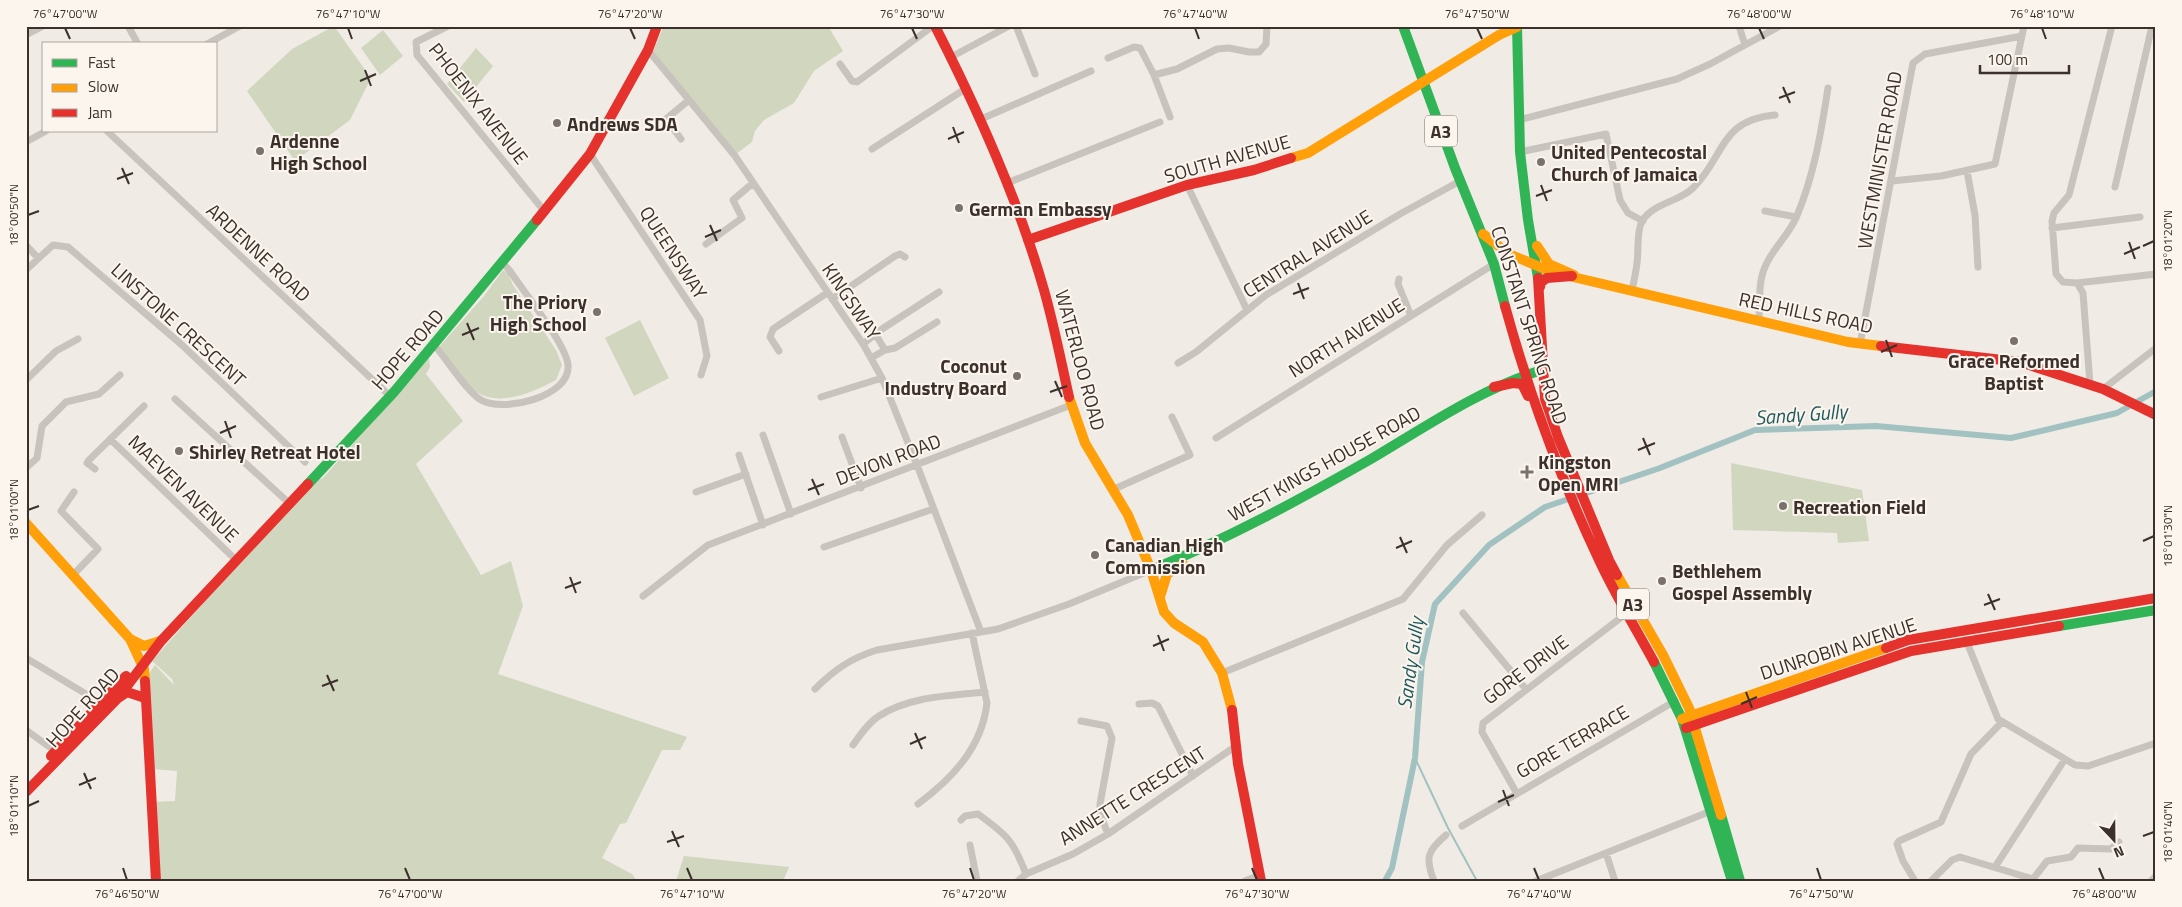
<svg xmlns="http://www.w3.org/2000/svg" width="2182" height="907" font-family="'Titillium Web',sans-serif">
  <rect width="100%" height="100%" fill="#f0ebe5"/>
  <path fill="#d1d6bf" d="M 334,26 L 371,78 L 350,120 L 295,161 L 247,91 L 292,49 Z
    M 664,26 L 828,26 L 843,51 L 814,71 L 794,103 L 764,120 L 755,131 L 752,142 L 736,154 L 653,51 Z
    M 383,30 L 403,56 L 380,75 L 361,48 Z
    M 476,48 L 493,66 L 464,102 L 447,84 Z
    M 503,270 L 508,273 L 513,285 L 556,350 L 562,365 L 556,380 C 533,392 500,408 475,391 C 462,382 451,365 441,353 L 439,347 L 484,296 Z
    M 640,320 L 669,378 L 634,396 L 605,338 Z
    M 429,358 L 430,367 L 426,374 L 463,421 L 416,464 L 481,575 L 511,561 L 523,606 L 498,674 L 687,737 L 680,750 L 662,750 L 626,823 L 620,824 L 602,858 L 632,874 L 637,881 L 159,881 L 153,802 L 175,801 L 177,771 L 154,769 L 148,675 L 155,665 L 174,685 L 172,679 L 152,661 L 310,483 L 323,478 Z
    M 1731,463 L 1862,490 L 1869,541 L 1838,543 L 1837,533 L 1733,530 Z
    M 684,856 L 789,867 L 783,881 L 676,881 Z"/>
  <g fill="none" stroke-linecap="round" stroke-linejoin="round">
    <path stroke="#a1c2c1" stroke-width="2" d="M 1415,758 L 1448,828 L 1477,881"/>
    <path stroke="#a1c2c1" stroke-width="6" d="M 1385,881 L 1392,868 L 1415,758 L 1422,662 L 1435,604 L 1489,545 L 1545,507 L 1660,468 L 1755,430 L 1876,426 L 2011,438 L 2117,413 L 2156,391"/>
    <path stroke="#c9c3be" stroke-width="7" d="M 128,26 L 138,44
      M 448,26 L 416,42 L 417,55 L 545,212
      M 1016,26 L 1035,74
      M 1739,26 L 1745,45
      M 2112,26 L 2069,195 L 2054,213 L 2052,221 L 2056,274 L 2063,282 L 2077,283 L 2156,274
      M 26,35 L 43,26
      M 207,44 L 240,26
      M 648,50 L 735,156 L 863,344 L 882,378 L 917,465 L 981,632
      M 951,57 L 1009,26
      M 1108,58 L 1134,47 L 1140,48 L 1154,75 L 1170,117
      M 840,64 L 852,81 L 857,82 L 933,26
      M 1154,75 L 1177,69 L 1217,49 L 1229,48 L 1249,52 L 1259,52 L 1266,44 L 1267,26
      M 979,120 L 1091,71
      M 1519,120 L 1677,79 L 1710,64 L 1780,26
      M 107,131 L 390,396
      M 681,139 L 666,119 L 689,100
      M 26,142 L 46,131
      M 872,149 L 965,89
      M 1520,152 L 1606,134 L 1620,200 L 1628,213 L 1643,221
      M 590,154 L 700,320 L 707,356 L 701,375
      M 1967,171 L 1975,215 L 1978,267
      M 1892,181 L 1941,176 L 1995,164 L 2024,26
      M 1007,183 L 1160,122
      M 1187,185 L 1247,310
      M 2115,187 L 2152,26
      M 1765,211 L 1796,217
      M 2052,228 L 2140,217
      M 706,244 L 742,218 L 733,200 L 753,183
      M 26,245 L 38,258
      M 26,270 L 53,245 L 68,247 L 182,345 L 305,462
      M 1399,279 L 1398,284 L 1411,316
      M 2077,283 L 2083,293 L 2090,384
      M 1632,290 C 1634,281 1636,272 1637,263 C 1639,250 1636,233 1642,221 C 1653,203 1679,202 1693,188 C 1725,157 1719,120 1775,115
      M 832,299 L 895,256 L 900,254 L 905,257
      M 1759,320 C 1760,304 1758,282 1765,267 C 1772,249 1788,236 1796,218 C 1814,176 1821,133 1828,88
      M 876,335 L 885,350
      M 863,344 L 879,331 L 939,292
      M 1860,344 L 1913,63 L 1925,54 L 2022,36
      M 434,345 C 446,358 467,392 481,400 C 503,413 571,397 568,365 C 566,344 523,291 510,271 L 503,263
      M 779,351 L 770,337 L 773,329 L 827,293
      M 871,358 L 885,350 L 895,348 L 937,322
      M 1178,363 L 1196,352 L 1266,295 L 1400,214 L 1460,181
      M 26,380 L 56,351 L 78,339
      M 2103,389 L 2156,348
      M 821,397 L 882,378
      M 175,399 L 289,503
      M 763,435 L 791,514
      M 842,437 L 861,488
      M 1216,438 L 1494,264
      M 110,439 L 236,560
      M 739,455 L 763,525
      M 26,468 L 37,458 L 42,426 L 66,402 L 99,394 L 120,375
      M 95,469 L 87,463 L 89,460 L 144,406
      M 1112,490 L 1190,455 L 1172,417
      M 696,492 L 746,474
      M 824,547 L 933,509
      M 73,575 L 98,549 L 61,511 L 74,492
      M 643,596 L 708,545 L 1071,405
      M 1463,613 L 1525,688
      M 1966,640 L 1998,719 L 2075,765 L 2088,766 L 2156,743
      M 26,658 L 101,703
      M 1222,673 L 1403,599 L 1447,545 L 1482,515
      M 815,689 C 834,670 851,658 877,650 L 998,629 L 1069,604 L 1151,570
      M 1139,704 L 1152,703 L 1158,706 L 1193,776
      M 1081,721 L 1107,726 L 1112,738 L 1100,804 L 1100,814 L 1108,834
      M 26,730 L 55,751
      M 853,745 C 860,735 868,723 879,716 C 910,696 949,696 985,692
      M 1516,792 L 1482,732 L 1483,723 L 1627,613
      M 918,804 C 953,778 982,747 987,703 L 972,633
      M 961,820 L 965,816 L 978,814 C 1007,835 1013,840 1026,874
      M 1462,826 L 1675,701
      M 970,845 L 977,881
      M 1606,853 L 1615,881
      M 1995,867 L 2065,759
      M 1018,881 L 1026,874 L 1073,854 L 1108,834 L 1236,746
      M 1245,881 L 1260,875
      M 1434,881 C 1425,858 1427,851 1446,835
      M 1536,881 L 1711,811
      M 1915,881 L 1903,861 L 1897,844 L 1899,841 L 1941,822 L 1971,754 L 2002,722
      M 1931,881 L 1952,860 L 1960,857 L 2033,879 L 2047,861 L 2071,857 L 2078,848 L 2111,849 L 2119,842
      M 2151,881 L 2156,876"/>
    <path stroke="#30b455" stroke-width="10" d="M 1403,26 L 1455,168 L 1494,264 L 1505,306
      M 1517,26 L 1520,152 L 1528,220 L 1538,278
      M 308,484 L 394,392 L 537,220
      M 1151,570 C 1227,539 1299,500 1371,459 C 1427,426 1480,389 1542,370
      M 2059,626 L 2156,610
      M 1654,662 L 1682,719 L 1732,881
      M 1721,815 L 1740,881"/>
    <path stroke="#ff9f0a" stroke-width="10" d="M 1291,158 L 1308,153 L 1499,35 L 1517,27
      M 1483,234 L 1509,254 L 1552,272 L 1848,342 L 1881,346
      M 1537,246 L 1549,264 L 1574,275
      M 1069,397 L 1085,443 L 1128,515 L 1151,570 L 1164,612 L 1174,623 L 1203,642 L 1222,673 L 1232,710
      M 26,523 L 130,639 L 144,669 L 145,681
      M 1617,575 L 1663,655 L 1689,708 L 1721,815
      M 1160,597 L 1167,574 L 1183,564
      M 130,639 L 144,646 L 160,641
      M 1682,719 L 1886,648"/>
    <path stroke="#e5322d" stroke-width="10" d="M 935,26 C 978,110 1018,199 1044,290 C 1054,325 1061,361 1069,397
      M 537,220 L 590,154 L 648,50 L 657,26
      M 1028,240 L 1187,185 L 1254,170 L 1291,158
      M 1538,278 L 1545,399 L 1558,437 L 1609,560 L 1617,575
      M 1540,287 L 1541,282 L 1547,278 L 1572,276
      M 1505,306 C 1529,394 1561,480 1600,562 C 1616,596 1636,629 1654,662
      M 1881,346 L 2020,362 L 2103,389 L 2156,415
      M 1494,387 L 1513,383 L 1522,384 L 1528,396
      M 1886,648 L 1908,640 L 2156,598
      M 145,681 L 156,881
      M 118,698 L 127,692 L 145,698
      M 1232,710 L 1238,764 L 1261,881
      M 1686,728 L 1911,651 L 2059,626
      M 51,756 L 126,676
      M 26,792 L 118,698 L 161,641 L 308,484"/>
  </g>
  <path fill="none" stroke="#3b302b" stroke-width="2" d="M 65,28 L 70,39M 348,28 L 352,39M 630,28 L 635,39M 912,28 L 917,39M 1195,28 L 1199,39M 1477,28 L 1482,39M 1759,28 L 1764,39M 2042,28 L 2046,39M 365,70 L 371,86M 360,81 L 376,74M 1783,87 L 1790,103M 1779,98 L 1795,92M 953,127 L 959,143M 948,139 L 964,132M 122,168 L 129,184M 117,179 L 133,173M 1541,185 L 1547,201M 1536,196 L 1552,190M 28,215 L 39,211M 710,225 L 717,241M 705,237 L 721,230M 2129,242 L 2135,259M 2143,246 L 2154,241M 2124,254 L 2140,247M 1298,283 L 1304,299M 1293,294 L 1309,288M 467,323 L 474,340M 462,335 L 479,328M 1886,340 L 1892,357M 1881,352 L 1897,345M 1055,381 L 1062,397M 1050,392 L 1067,386M 225,421 L 231,438M 220,433 L 236,426M 1643,438 L 1650,455M 1638,450 L 1655,443M 812,479 L 819,495M 808,490 L 824,484M 28,510 L 39,506M 1400,537 L 1407,553M 2143,541 L 2154,536M 1396,548 L 1412,541M 570,577 L 576,593M 565,588 L 581,582M 1988,594 L 1995,610M 1984,605 L 2000,599M 1158,635 L 1164,651M 1153,646 L 1169,639M 327,675 L 334,691M 322,686 L 338,680M 1746,692 L 1752,708M 1741,704 L 1757,697M 915,733 L 922,749M 910,744 L 926,737M 84,773 L 91,789M 79,785 L 96,778M 1503,790 L 1509,806M 1498,802 L 1514,795M 28,806 L 39,801M 672,831 L 679,847M 2143,836 L 2154,832M 667,842 L 684,836M 123,868 L 127,880M 405,868 L 410,880M 687,868 L 692,880M 970,868 L 974,880M 1252,868 L 1257,880M 1534,868 L 1539,880M 1817,868 L 1821,880M 2099,868 L 2104,880"/>
  <g fill="#7a716c" stroke="#fbf5ee" stroke-width="2">
    <circle cx="557" cy="123" r="5"/>
    <circle cx="260" cy="151" r="5"/>
    <circle cx="1541" cy="162" r="5"/>
    <circle cx="959" cy="208" r="5"/>
    <circle cx="597" cy="312" r="5"/>
    <circle cx="2014" cy="341" r="5"/>
    <circle cx="1017" cy="376" r="5"/>
    <circle cx="179" cy="451" r="5"/>
    <path d="M1524.5 464.5h5v5h5v5h-5v5h-5v-5h-5v-5h5z"/>
    <circle cx="1783" cy="506" r="5"/>
    <circle cx="1095" cy="555" r="5"/>
    <circle cx="1662" cy="581" r="5"/>
  </g>
  <g text-anchor="middle" dominant-baseline="central" stroke-width="4" stroke-linejoin="round" paint-order="stroke">
    <g fill="#fbf5ee" stroke="#756b66" stroke-width="1">
      <rect x="1425" y="115.5" width="32" height="31" rx="4"/>
      <rect x="1617" y="588.5" width="32" height="31" rx="4"/>
    </g>
    <g font-size="18" font-weight="bold" fill="#3b302b">
      <text x="1441" y="131">A3</text>
      <text x="1633" y="604">A3</text>
    </g>
    <g font-size="19" fill="#3b302b" stroke="#fbf5ee">
      <text transform="translate(479 103) rotate(52)">PHOENIX AVENUE</text>
      <text transform="translate(1227 158) rotate(-16)">SOUTH AVENUE</text>
      <text transform="translate(1879 160) rotate(-80)">WESTMINISTER ROAD</text>
      <text transform="translate(259 252) rotate(43)">ARDENNE ROAD</text>
      <text transform="translate(674 252) rotate(57)">QUEENSWAY</text>
      <text transform="translate(1307 253) rotate(-32)">CENTRAL AVENUE</text>
      <text transform="translate(852 301) rotate(56)">KINGSWAY</text>
      <text transform="translate(1806 312) rotate(12)">RED HILLS ROAD</text>
      <text transform="translate(179 324) rotate(42)">LINSTONE CRESCENT</text>
      <text transform="translate(1530 325) rotate(72)">CONSTANT SPRING ROAD</text>
      <text transform="translate(1346 337) rotate(-32)">NORTH AVENUE</text>
      <text transform="translate(407 349) rotate(-49)">HOPE ROAD</text>
      <text transform="translate(1081 360) rotate(75)">WATERLOO ROAD</text>
      <text transform="translate(888 459) rotate(-21)">DEVON ROAD</text>
      <text transform="translate(1324 463) rotate(-29)">WEST KINGS HOUSE ROAD</text>
      <text transform="translate(184 488) rotate(44)">MAEVEN AVENUE</text>
      <text transform="translate(1838 648) rotate(-18)">DUNROBIN AVENUE</text>
      <text transform="translate(1525 669) rotate(-37)">GORE DRIVE</text>
      <text transform="translate(82 707) rotate(-48)">HOPE ROAD</text>
      <text transform="translate(1572 741) rotate(-30)">GORE TERRACE</text>
      <text transform="translate(1132 795) rotate(-32)">ANNETTE CRESCENT</text>
    </g>
    <g font-size="19" font-weight="bold" fill="#3b302b" stroke="#fbf5ee" text-anchor="start">
      <text x="567" y="123">Andrews SDA</text>
      <text x="270" y="140">Ardenne<tspan x="270" dy="22">High School</tspan></text>
      <text x="1551" y="151">United Pentecostal<tspan x="1551" dy="22">Church of Jamaica</tspan></text>
      <text x="969" y="208">German Embassy</text>
      <text x="587" y="301" text-anchor="end">The Priory<tspan x="587" dy="22">High School</tspan></text>
      <text x="2014" y="360" text-anchor="middle">Grace Reformed<tspan x="2014" dy="22">Baptist</tspan></text>
      <text x="1007" y="365" text-anchor="end">Coconut<tspan x="1007" dy="22">Industry Board</tspan></text>
      <text x="189" y="451">Shirley Retreat Hotel</text>
      <text x="1538" y="461">Kingston<tspan x="1538" dy="22">Open MRI</tspan></text>
      <text x="1793" y="506">Recreation Field</text>
      <text x="1105" y="544">Canadian High<tspan x="1105" dy="22">Commission</tspan></text>
      <text x="1672" y="570">Bethlehem<tspan x="1672" dy="22">Gospel Assembly</tspan></text>
    </g>
    <g font-size="20" font-style="italic" fill="#1f5a5e" stroke="#fbf5ee">
      <text transform="translate(1801 414) rotate(-4)">Sandy Gully</text>
      <text transform="translate(1410 663) rotate(-82)">Sandy Gully</text>
    </g>
  </g>
  <rect width="2182" height="907" fill="none" stroke="#fbf5ee" stroke-width="55"/>
  <rect x="42" y="42" width="175" height="90" fill="#fbf5ee" stroke="#aea6a0"/>
  <rect x="52" y="59" width="25" height="8" fill="#30b455" stroke="#aea6a0"/>
  <text x="88" y="68" font-size="15" fill="#3b302b">Fast</text>
  <rect x="52" y="84" width="25" height="8" fill="#ff9f0a" stroke="#aea6a0"/>
  <text x="88" y="92" font-size="15" fill="#3b302b">Slow</text>
  <rect x="52" y="109" width="25" height="8" fill="#e5322d" stroke="#aea6a0"/>
  <text x="88" y="118" font-size="15" fill="#3b302b">Jam</text>
  <g transform="translate(2114 840) rotate(158)" stroke="#fbf5ee" stroke-width="4" paint-order="stroke">
  <path d="M0-4L9 19L0 12L-9 19Z" fill="#3b302b"/>
  <text y="-8" font-size="14" font-weight="bold" text-anchor="middle" fill="#3b302b">N</text>
  </g>
  <path d="M1980 65v8h89v-8" fill="none" stroke="#3b302b" stroke-width="2.5"/>
  <text x="1987" y="65" font-size="15" fill="#3b302b" stroke="#fbf5ee" stroke-width="4" paint-order="stroke">100 m</text>
  <rect x="28" y="28" width="2126" height="852" fill="none" stroke="#3b302b" stroke-width="2"/>
  <g font-size="12" text-anchor="middle" fill="#3b302b">
    <text x="65" y="18">76°47'00"W</text>
    <text x="348" y="18">76°47'10"W</text>
    <text x="630" y="18">76°47'20"W</text>
    <text x="912" y="18">76°47'30"W</text>
    <text x="1195" y="18">76°47'40"W</text>
    <text x="1477" y="18">76°47'50"W</text>
    <text x="1759" y="18">76°48'00"W</text>
    <text x="2042" y="18">76°48'10"W</text>
    <text transform="translate(14 215) rotate(-90)" y="4">18°00'50"N</text>
    <text transform="translate(2168 241) rotate(-90)" y="4">18°01'20"N</text>
    <text transform="translate(14 510) rotate(-90)" y="4">18°01'00"N</text>
    <text transform="translate(2168 536) rotate(-90)" y="4">18°01'30"N</text>
    <text transform="translate(14 806) rotate(-90)" y="4">18°01'10"N</text>
    <text transform="translate(2168 832) rotate(-90)" y="4">18°01'40"N</text>
    <text x="127" y="898">76°46'50"W</text>
    <text x="410" y="898">76°47'00"W</text>
    <text x="692" y="898">76°47'10"W</text>
    <text x="974" y="898">76°47'20"W</text>
    <text x="1257" y="898">76°47'30"W</text>
    <text x="1539" y="898">76°47'40"W</text>
    <text x="1821" y="898">76°47'50"W</text>
    <text x="2104" y="898">76°48'00"W</text>
  </g>
</svg>
